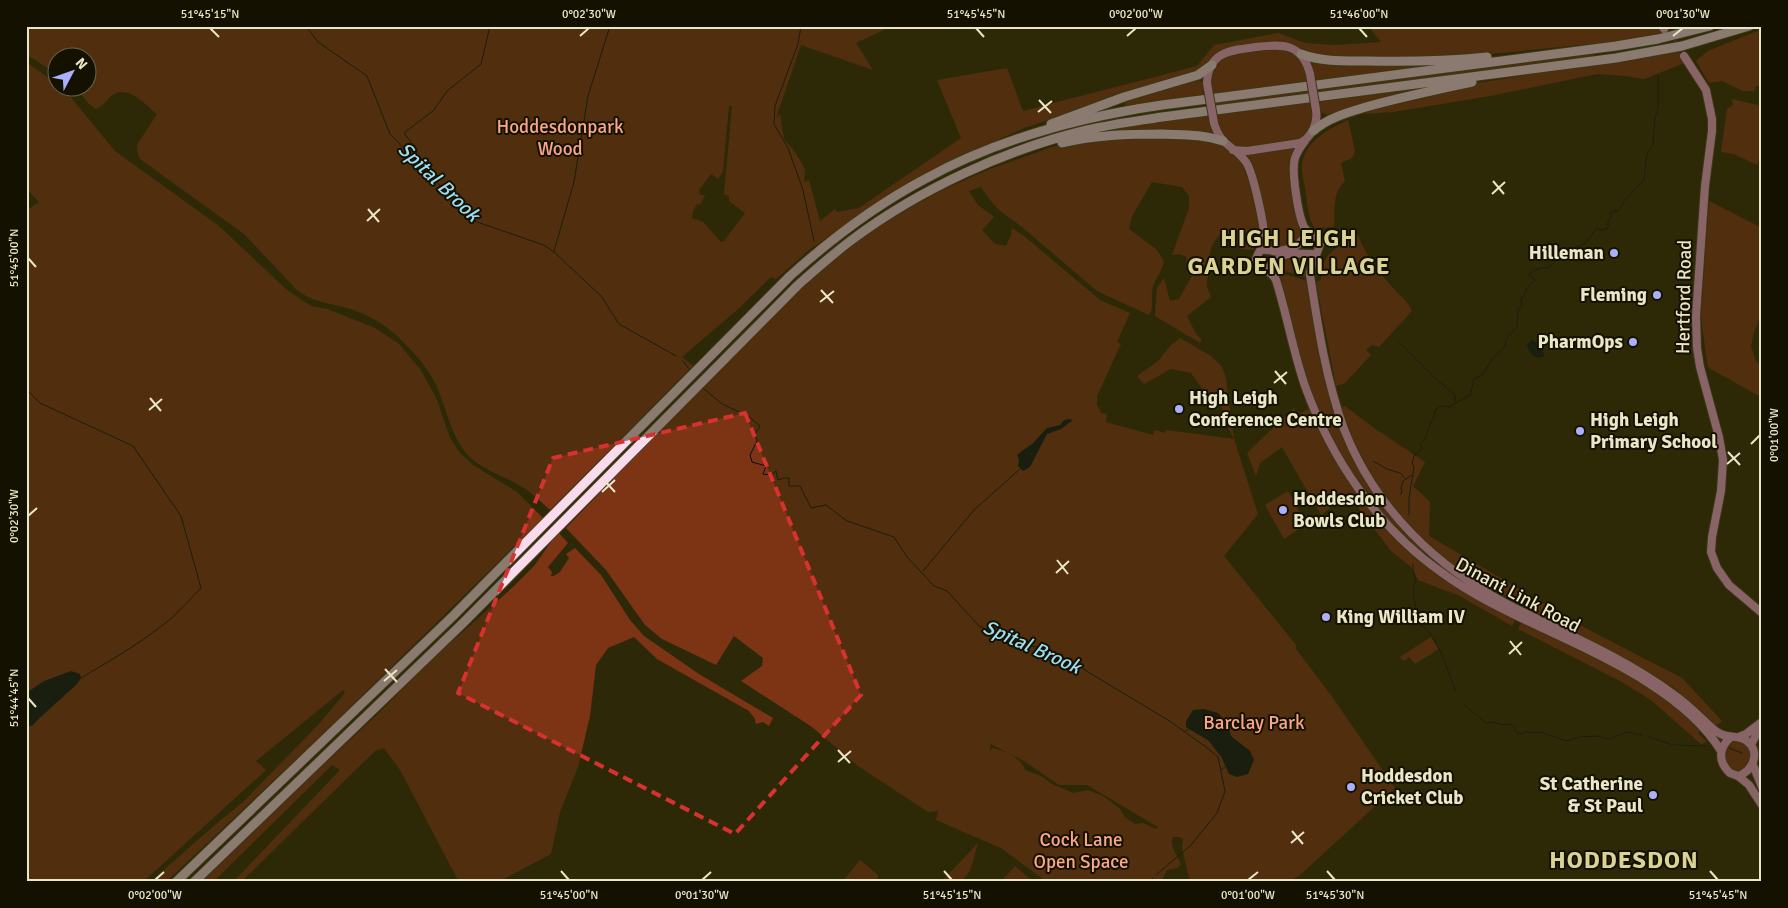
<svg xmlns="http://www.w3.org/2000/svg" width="1788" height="908" font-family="Signika,sans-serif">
  <rect width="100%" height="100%" fill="#2d2908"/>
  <path fill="#7d3415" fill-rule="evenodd" d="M 26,26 L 892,26 L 856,43 L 873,70 L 801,45 L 776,118 L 780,114 L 784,139 L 795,152 L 805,169 L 804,179 L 805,182 L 809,180 L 820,221 L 835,209 L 837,212 L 859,208 L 961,138 L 937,80 L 1007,68 L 1023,111 L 1197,66 L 1214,45 L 1278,33 L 1305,43 L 1335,45 L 1381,42 L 1368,26 L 1658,26 L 1663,33 L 1632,40 L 1469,56 L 1331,58 L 1307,53 L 1286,42 L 1276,41 L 1234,46 L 1223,49 L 1214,55 L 1199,70 L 1188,74 L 1024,128 L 965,155 L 862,213 L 809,250 L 776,279 L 771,277 L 737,310 L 682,357 L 693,366 L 550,510 C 542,503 534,494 524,488 C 507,477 479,469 466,453 C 449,432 446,404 434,381 C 427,366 408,346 395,334 C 385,325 370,316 356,311 C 336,303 314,304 297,290 L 244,234 L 140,159 L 137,150 L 137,145 L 157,114 C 145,104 127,83 111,96 C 106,101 103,106 96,109 L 89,104 L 76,88 L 88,88 L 88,58 L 58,58 L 57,73 C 46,69 38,59 26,56 ZM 729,106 L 732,106 L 724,194 L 729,196 L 729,201 L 745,213 L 724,241 L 721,242 L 703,222 L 692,218 L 693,211 L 697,204 L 700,205 L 705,195 L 700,195 L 699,190 L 711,174 L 718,179 L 723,171 Z
    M 1762,29 L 1762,92 L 1760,86 L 1756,86 L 1754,91 L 1743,91 L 1722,81 L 1709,83 L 1696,61 L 1708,51 Z
    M 1278,48 C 1298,50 1303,64 1308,82 L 1214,95 C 1213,90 1211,85 1211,80 C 1210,49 1256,51 1278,48 Z
    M 1677,51 L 1687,62 L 1644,79 L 1625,76 L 1597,74 L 1495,95 L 1393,112 L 1363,114 L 1406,98 L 1465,85 Z
    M 1586,54 L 1597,56 L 1587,59 L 1316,94 L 1315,88 Z
    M 26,62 L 57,84 L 58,88 L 63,88 L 115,151 L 219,226 L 287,290 L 311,306 L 327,309 L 375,328 L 399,344 L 420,369 L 428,383 L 437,400 L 450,438 L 460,453 L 473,465 L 517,492 L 543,518 L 331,726 L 166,882 L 150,882 L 216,824 L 243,802 L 318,725 L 345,693 L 343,690 L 256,761 L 266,770 L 143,882 L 26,882 L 26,211 L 39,202 L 26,188 Z
    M 1311,63 L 1410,65 L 1411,68 L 1314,81 Z
    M 1193,78 L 1202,82 L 1204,95 L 1126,107 L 1124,100 Z
    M 1421,87 L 1422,89 L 1331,116 L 1320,112 L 1318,100 Z
    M 1309,89 L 1310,95 L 1216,106 L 1215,101 Z
    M 1732,99 L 1762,106 L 1762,152 L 1757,165 L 1734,154 L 1721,152 L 1727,109 L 1733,105 Z
    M 1311,101 C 1313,113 1315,125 1306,134 C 1295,146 1240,153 1228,142 C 1220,134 1218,124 1217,113 Z
    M 1207,114 L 1213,134 L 1187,131 L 1115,132 L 1114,129 Z
    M 1348,120 L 1355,151 L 1352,158 L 1341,163 L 1345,181 C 1332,193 1335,210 1334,227 L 1315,228 C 1308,218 1308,207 1306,195 C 1305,186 1302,176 1302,168 C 1302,142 1329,129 1348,120 Z
    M 1106,137 L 1161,137 L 1215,141 L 1223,147 L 1241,162 L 1252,190 L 1261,232 L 1259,241 L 1254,249 C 1237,252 1232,244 1221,233 C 1216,239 1210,246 1210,255 C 1210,259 1213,262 1212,266 C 1208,281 1203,280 1211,297 L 1187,316 L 1196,334 L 1202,340 L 1200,343 L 1155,316 L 1157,288 L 1164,278 L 1170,301 L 1179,299 L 1197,267 L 1186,262 L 1187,257 L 1179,254 L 1172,255 L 1189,208 L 1189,196 L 1182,187 L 1152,182 L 1132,216 L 1129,229 L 1156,249 L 1164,261 C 1162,272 1153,281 1152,291 C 1151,300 1154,307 1149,315 L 1097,291 L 1022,227 L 999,210 L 990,200 L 981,187 L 969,191 L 978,205 L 994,217 L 982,230 L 995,244 L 1006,246 L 1011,235 L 1012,228 L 1024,236 L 1100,300 L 1130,313 L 1117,342 L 1121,344 L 1097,396 L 1097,405 L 1101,413 L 1107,414 L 1106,422 L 1153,435 L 1155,430 L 1165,433 L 1166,430 L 1234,439 L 1226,423 L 1222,408 L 1206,394 L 1191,373 L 1171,369 L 1144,384 L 1137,376 L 1158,361 L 1171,345 L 1180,338 L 1211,356 L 1222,367 L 1226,378 L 1234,439 L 1258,514 L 1224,556 L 1296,645 L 1296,649 L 1333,698 L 1395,788 L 1300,875 L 1289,882 L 1190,882 L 1182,848 L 1183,839 L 1180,837 L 1173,837 C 1169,847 1178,855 1181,865 L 1177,868 L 1167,870 L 1162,880 L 1168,882 L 1047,882 L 1001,848 L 936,820 L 938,811 L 928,812 L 858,766 L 812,727 L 741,681 L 762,666 L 763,658 L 734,636 L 716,665 L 662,639 L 645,625 L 606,570 L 566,528 L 716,373 L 822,268 L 880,225 L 940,191 L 990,169 L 1052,147 ZM 991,744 L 1024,761 L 1059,785 L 1087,785 L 1158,827 L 1156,829 L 1143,823 L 1135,824 L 1125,817 L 1120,809 L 1103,796 L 1088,790 L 1074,793 L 1054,785 L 1039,775 L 1025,770 C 1021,758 1005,750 992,748 L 989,752 Z
    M 1297,147 L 1298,213 L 1296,215 L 1305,233 C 1293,246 1283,249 1265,246 L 1267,239 L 1242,154 Z
    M 1709,201 L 1762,228 L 1762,312 L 1754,332 L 1751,346 L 1756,361 L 1762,368 L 1761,397 L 1709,368 L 1707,363 L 1701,317 Z
    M 1358,235 C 1365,255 1380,274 1395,290 C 1402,298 1408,301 1412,311 L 1379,347 L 1372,345 L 1366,350 L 1371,355 L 1345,383 L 1336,386 L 1316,282 L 1321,280 C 1322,273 1322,266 1325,260 C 1329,252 1349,237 1358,235 Z
    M 1295,255 L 1310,257 L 1306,268 L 1308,277 L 1305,277 L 1278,269 L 1273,271 L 1271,270 L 1279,261 Z
    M 1278,272 L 1304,280 L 1308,279 C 1315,319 1320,359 1332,398 C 1359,487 1417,559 1500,603 C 1545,627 1594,646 1638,673 C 1667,691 1693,713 1718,736 L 1723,738 L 1719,744 C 1711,729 1695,717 1682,706 C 1598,637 1485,616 1405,540 C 1353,491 1319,424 1299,356 C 1291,331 1287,295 1275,273 Z
    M 1345,406 L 1374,428 L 1425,462 L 1413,486 L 1430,502 L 1429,536 L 1587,629 L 1682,678 L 1722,721 L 1716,726 L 1673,687 L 1520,604 L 1446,560 L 1408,525 L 1378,486 L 1355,444 L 1341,407 Z
    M 1294,408 L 1297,415 L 1310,408 L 1374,514 L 1400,544 L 1430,568 L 1516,618 L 1512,626 L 1460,596 L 1418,580 L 1411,567 L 1391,551 L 1348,494 L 1321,515 L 1282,447 L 1260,463 L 1256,476 L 1247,453 Z
    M 1288,491 L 1306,524 L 1284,539 L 1265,505 Z
    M 558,532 L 568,543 L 548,567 L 552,572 L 551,576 L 554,576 L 560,572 L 569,558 L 566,554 L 575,548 L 601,575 L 630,620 L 644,636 L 699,674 L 773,718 L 769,726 L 763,722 L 756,724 L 755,719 L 749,711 L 657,659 L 634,637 L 608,648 L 596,665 L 590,716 L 578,767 L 560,812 L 551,854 L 498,882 L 459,882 L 400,770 L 384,748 L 375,751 L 241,882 L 233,882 L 340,770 L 332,765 L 213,882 L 198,882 L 379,713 L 428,663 L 513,587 L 534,566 Z
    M 1522,621 L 1634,678 L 1680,711 L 1701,730 L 1698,733 L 1707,742 L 1701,744 L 1651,700 L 1622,682 L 1518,629 Z
    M 1431,637 L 1439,649 L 1415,664 L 1409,657 L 1404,661 L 1400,657 Z
    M 1736,741 L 1744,743 L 1750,752 L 1750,763 L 1741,773 L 1731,771 C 1724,761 1720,745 1736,741 Z
    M 978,843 L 970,871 L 961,882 L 941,882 Z
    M 860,860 L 878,875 L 878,882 L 842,882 Z
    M 1015,866 L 1030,879 L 1032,882 L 1004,882 L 1002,880 Z"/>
  <path fill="#001117" d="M 1531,340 C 1539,342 1543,348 1544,356 C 1537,361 1529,354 1527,345 Z
    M 1069,419 L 1073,420 L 1061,429 L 1047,434 L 1030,467 L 1023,471 L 1018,466 L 1019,460 L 1017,455 L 1019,453 L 1032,444 L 1047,428 L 1060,425 L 1064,420 Z
    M 71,671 L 80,674 L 81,678 C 76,687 71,689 64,696 C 53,706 42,715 32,726 L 26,725 L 26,693 L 44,681 Z
    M 1204,709 L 1218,713 L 1228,725 L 1231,736 L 1250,751 L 1254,760 L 1248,774 L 1237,777 L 1229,774 L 1222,758 L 1209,741 L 1186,727 L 1186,721 L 1193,710 Z"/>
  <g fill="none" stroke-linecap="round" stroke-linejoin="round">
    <path stroke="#001117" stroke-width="1" d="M 306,26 L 318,42 L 367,76 L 390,134 L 474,221 L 544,245 L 554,252 L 601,296 L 619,324 L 676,356
      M 801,26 L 798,44 L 775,106 L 774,124 L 788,148 L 803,190 L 814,241
      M 415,159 L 417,150 L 404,133 L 434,110 L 447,91 L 481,64 L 490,26
      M 554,251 L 574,182 L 588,96 L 610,26
      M 1398,341 L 1437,380 L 1455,395 L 1456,403
      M 683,361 L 690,370
      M 703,388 L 722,404 L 748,416 L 760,426 L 755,434 L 757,441 L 750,455 L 752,462 L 766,466 L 763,474 L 771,475 L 776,471 L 778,480 L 784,478 L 789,478 L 789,486 L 800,486 L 811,508 L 826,505 L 847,521 L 894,537 L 907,557 L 934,586 L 947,591 L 979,626 L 1020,644 L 1036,647 L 1060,656 L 1080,667 L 1171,722 L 1206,747 L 1218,757 L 1225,791 L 1217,813 L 1191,845 L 1156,875
      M 26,389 L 40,403 L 133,446 L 181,516 L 201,588 C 192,597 183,607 174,616 C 146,640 113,659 81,678
      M 1373,461 L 1387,469 L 1400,473 L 1405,478
      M 1400,495 L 1402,492 L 1401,488 L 1403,481 L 1412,475
      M 1409,515 L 1409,498 L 1414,467 L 1412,463 L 1414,456 L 1422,448 L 1420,444 L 1426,438 C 1427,428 1434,421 1435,410 L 1441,406 L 1449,407 L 1470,395 L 1474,379 L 1482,375 L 1493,358 L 1505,346 L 1506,339 L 1517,327 L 1518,309 L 1522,307 L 1521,298 L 1524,296 L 1527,288 L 1535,280 L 1529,275 C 1534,269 1542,267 1549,268 L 1555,261 L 1552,254 L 1561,249 L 1567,256 L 1570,250 L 1585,243 L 1597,228 L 1603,230 L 1608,228 L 1608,221 L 1611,218 L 1611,213 L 1616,209 L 1616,212 L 1619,210 L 1624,201 L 1644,180 L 1647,153 L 1653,145 L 1655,116 L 1658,109 L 1658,76
      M 1413,564 L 1413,570 L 1416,579 C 1410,596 1417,607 1420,625 C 1437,633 1449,675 1456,692
      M 923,571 L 974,510 L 1020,469
      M 1463,704 L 1486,723 L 1491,722 L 1504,725 L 1507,724 C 1512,725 1514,727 1516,732 L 1522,734 L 1524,732 L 1536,733 L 1540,732 L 1567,741 L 1579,737 L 1597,736 L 1609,739 L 1627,732 L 1642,735
      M 1185,731 L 1189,729
      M 1647,736 L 1673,745 L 1705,746
      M 1729,748 L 1742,753
      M 1221,770 L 1226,766
      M 1149,882 L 1153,878"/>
    <path stroke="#494525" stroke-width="8" stroke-dasharray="8 4" stroke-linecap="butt" d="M 1666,32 L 1684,56"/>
    <defs>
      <path id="major" d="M 1662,26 L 1664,29
        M 1684,56 L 1706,90 L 1712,119 L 1712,131 L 1705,186 L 1696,316 L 1697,348 L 1700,367 L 1719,437 L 1723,460 L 1721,491 L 1712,537 L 1711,552 L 1717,568 L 1729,585 L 1762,613
        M 1207,83 C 1208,52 1231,50 1256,47 C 1283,44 1302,43 1310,74
        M 1214,123 C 1221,147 1234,145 1246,162 C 1253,172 1266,230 1264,242 C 1262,249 1257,253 1256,260 C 1260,269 1271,270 1276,280 C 1287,315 1293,351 1305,386 C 1331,458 1377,527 1441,572 C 1476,598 1517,616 1557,635 C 1613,661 1688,697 1721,751
        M 1305,141 C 1301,146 1297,152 1295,158 C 1291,170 1298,215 1304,227 C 1308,234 1318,234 1320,242 C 1321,248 1310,264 1310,275 C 1318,327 1326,380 1344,429 C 1375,509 1437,568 1511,606 C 1566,634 1623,657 1673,694 C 1688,704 1700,717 1713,729 C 1726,741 1738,733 1747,741 C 1761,752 1753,771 1738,776 L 1730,773 C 1718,762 1718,748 1731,737
        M 1233,150 L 1247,151 L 1300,143 C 1312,137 1318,123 1316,110
        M 1261,250 C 1266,249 1268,250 1273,251 C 1280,252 1288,249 1294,247 C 1301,244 1302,237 1310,234
        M 1267,269 C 1272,266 1274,261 1279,258 C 1291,250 1303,255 1315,254
        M 1739,737 L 1746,734 L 1762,722
        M 1751,745 L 1756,735 L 1762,730
        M 1753,765 L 1762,787
        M 1738,776 L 1749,785 L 1762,805"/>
      <path id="highway" d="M 1301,54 C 1323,62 1344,61 1367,61 C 1407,62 1447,61 1487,57
        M 1051,124 L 1124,97 L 1198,75 L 1212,65
        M 1313,131 C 1328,118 1346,113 1366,107 C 1401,97 1436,90 1472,82
        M 1062,143 C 1095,135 1128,134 1162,134 C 1183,135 1202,134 1223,141
        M 176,882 L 453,616 L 790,276 C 831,239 876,205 925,179 C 998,139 1080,117 1162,105 L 1616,46 L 1658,39 L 1710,26
        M 194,882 L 462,624 L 798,285 C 816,269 834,253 853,239 C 920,189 1007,149 1087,130 C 1112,124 1137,121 1162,117 L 1616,58 L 1682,46 L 1749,26"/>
    </defs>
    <use href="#major" stroke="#4b4727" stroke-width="10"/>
    <use href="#highway" stroke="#4b4727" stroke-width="11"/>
    <use href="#major" stroke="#f6aada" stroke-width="8"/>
    <use href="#highway" stroke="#fadbed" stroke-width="9"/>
    <defs>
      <path id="major-bridge" d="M 1310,74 L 1316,110
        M 1207,83 L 1214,123"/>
    </defs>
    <use href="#major-bridge" stroke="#4b4727" stroke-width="10" stroke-linecap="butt"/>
    <use href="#major-bridge" stroke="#f6aada" stroke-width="8"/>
  </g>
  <path d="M0 0H1788V908H0ZM 745,413 L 861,695 L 735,834 L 458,693 L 553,458 Z" fill="#2d2908" fill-opacity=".55" fill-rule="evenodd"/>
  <path fill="none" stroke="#d73230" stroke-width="4" stroke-dasharray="10 6" stroke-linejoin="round" d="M 745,413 L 861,695 L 735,834 L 458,693 L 553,458 Z"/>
  <path fill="none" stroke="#eae6c8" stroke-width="2" d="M 210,28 L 219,37M 976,28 L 984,37M 1359,28 L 1367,37M 580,36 L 589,28M 1127,36 L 1136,28M 1673,36 L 1683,28M 1039,100 L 1051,113M 1038,112 L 1052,101M 1493,181 L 1504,194M 1492,194 L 1505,182M 368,209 L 379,222M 367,221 L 380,209M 28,258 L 36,267M 821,290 L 833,303M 820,302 L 834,291M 1275,371 L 1286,384M 1274,383 L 1287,372M 150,398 L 161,411M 149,410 L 162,399M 1751,444 L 1760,435M 1728,452 L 1740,465M 1727,464 L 1740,453M 603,479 L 615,492M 602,492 L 615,480M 28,516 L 37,508M 1057,560 L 1068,574M 1056,573 L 1069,561M 1510,641 L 1521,655M 1509,654 L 1522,642M 385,669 L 397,682M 384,681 L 397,670M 28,698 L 36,707M 838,750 L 850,763M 838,762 L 851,751M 1292,831 L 1303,844M 1291,843 L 1304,832M 561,871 L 569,880M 944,871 L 952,880M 1327,871 L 1335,880M 1710,871 L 1718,880M 155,880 L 164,872M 702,880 L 711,872M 1248,880 L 1258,872"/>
  <g fill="#acaffb" stroke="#151100" stroke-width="2">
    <circle cx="1614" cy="253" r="5"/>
    <circle cx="1657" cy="295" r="5"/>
    <circle cx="1633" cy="342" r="5"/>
    <circle cx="1179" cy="409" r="5"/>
    <circle cx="1580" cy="431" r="5"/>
    <circle cx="1283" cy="510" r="5"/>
    <circle cx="1326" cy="617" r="5"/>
    <circle cx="1351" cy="787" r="5"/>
    <circle cx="1653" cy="795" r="5"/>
  </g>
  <g text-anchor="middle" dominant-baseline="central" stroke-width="4" stroke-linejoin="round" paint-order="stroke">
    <g font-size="19" fill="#fba787" stroke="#151100">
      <text x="560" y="127">Hoddesdonpark<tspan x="560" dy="22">Wood</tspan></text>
      <text x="1254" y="723">Barclay Park</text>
      <text x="1081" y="840">Cock Lane<tspan x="1081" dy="22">Open Space</tspan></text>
    </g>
    <g font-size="19" font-weight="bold" fill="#eae6c8" stroke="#151100" text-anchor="start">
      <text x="1604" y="253" text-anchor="end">Hilleman</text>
      <text x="1647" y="295" text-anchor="end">Fleming</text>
      <text x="1623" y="342" text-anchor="end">PharmOps</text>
      <text x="1189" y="398">High Leigh<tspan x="1189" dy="22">Conference Centre</tspan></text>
      <text x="1590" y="420">High Leigh<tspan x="1590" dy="22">Primary School</tspan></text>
      <text x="1293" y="499">Hoddesdon<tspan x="1293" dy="22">Bowls Club</tspan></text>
      <text x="1336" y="617">King William IV</text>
      <text x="1361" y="776">Hoddesdon<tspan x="1361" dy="22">Cricket Club</tspan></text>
      <text x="1643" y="784" text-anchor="end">St Catherine<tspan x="1643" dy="22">&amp; St Paul</tspan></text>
    </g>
    <g font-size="19" fill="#eae6c8" stroke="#151100">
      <text transform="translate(1684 297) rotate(-89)">Hertford Road</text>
      <text transform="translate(1518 595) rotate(28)">Dinant Link Road</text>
    </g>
    <g font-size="20" font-style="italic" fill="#9cddf4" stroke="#151100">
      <text transform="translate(439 182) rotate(44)">Spital Brook</text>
      <text transform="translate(1032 647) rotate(24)">Spital Brook</text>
    </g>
    <g font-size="24" font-weight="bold" letter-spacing="1" fill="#dbd395" stroke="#151100">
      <text x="1289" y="238">HIGH LEIGH<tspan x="1289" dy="28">GARDEN VILLAGE</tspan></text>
      <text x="1624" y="860">HODDESDON</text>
    </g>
  </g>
  <rect width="1788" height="908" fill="none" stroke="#151100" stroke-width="55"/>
  <g transform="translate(72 72) rotate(49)"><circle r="24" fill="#151100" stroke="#6a6650"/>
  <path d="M0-4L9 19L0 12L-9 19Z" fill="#acaffb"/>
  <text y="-8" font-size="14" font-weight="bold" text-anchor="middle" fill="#eae6c8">N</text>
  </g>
  <rect x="28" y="28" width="1732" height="852" fill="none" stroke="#eae6c8" stroke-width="2"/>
  <g font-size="12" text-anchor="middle" fill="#eae6c8">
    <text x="210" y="18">51°45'15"N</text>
    <text x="589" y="18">0°02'30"W</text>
    <text x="976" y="18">51°45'45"N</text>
    <text x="1136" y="18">0°02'00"W</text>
    <text x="1359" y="18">51°46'00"N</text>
    <text x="1683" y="18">0°01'30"W</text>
    <text transform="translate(14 258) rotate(-90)" y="4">51°45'00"N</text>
    <text transform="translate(1774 435) rotate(-90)" y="4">0°01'00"W</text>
    <text transform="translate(14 516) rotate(-90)" y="4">0°02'30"W</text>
    <text transform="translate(14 698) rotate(-90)" y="4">51°44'45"N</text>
    <text x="155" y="899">0°02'00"W</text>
    <text x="569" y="899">51°45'00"N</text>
    <text x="702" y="899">0°01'30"W</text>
    <text x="952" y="899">51°45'15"N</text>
    <text x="1248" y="899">0°01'00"W</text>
    <text x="1335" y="899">51°45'30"N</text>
    <text x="1718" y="899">51°45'45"N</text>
  </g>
</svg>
